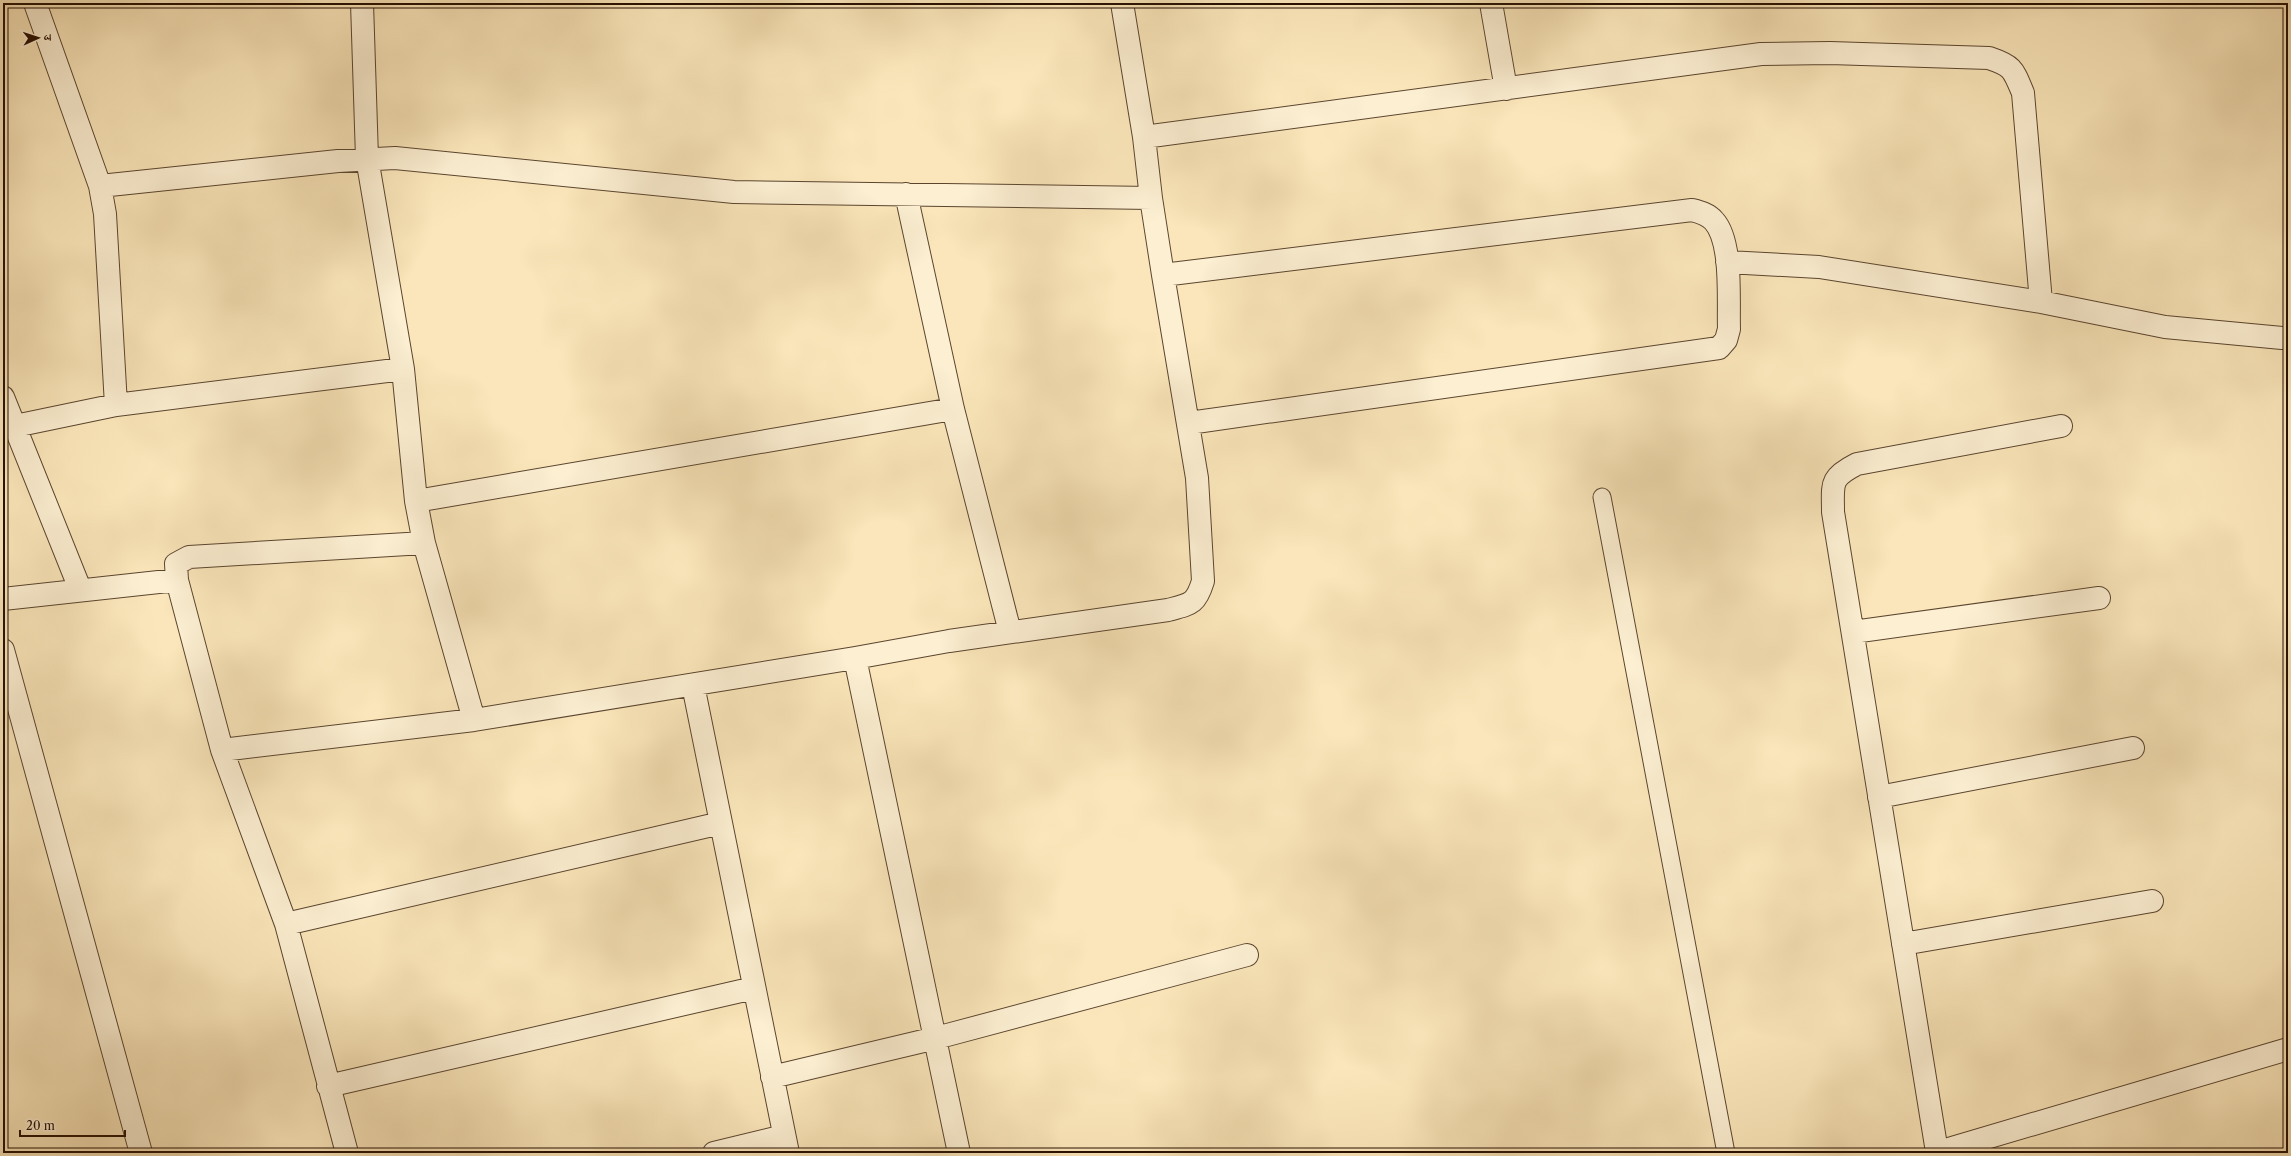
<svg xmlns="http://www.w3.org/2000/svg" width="2291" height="1156" font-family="'Libre Caslon Text','Noto Serif Devanagari',serif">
  <rect width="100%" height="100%" fill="#fae6ba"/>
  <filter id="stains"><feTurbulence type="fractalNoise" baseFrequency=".005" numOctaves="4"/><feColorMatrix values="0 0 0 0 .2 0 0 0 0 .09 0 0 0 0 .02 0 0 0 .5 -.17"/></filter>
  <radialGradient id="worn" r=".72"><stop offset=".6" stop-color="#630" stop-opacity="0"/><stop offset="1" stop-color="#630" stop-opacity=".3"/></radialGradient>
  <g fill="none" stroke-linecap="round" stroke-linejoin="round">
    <defs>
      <path id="lane" d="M 1602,497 L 1726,1153"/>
      <path id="street" d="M 35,3 L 100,186 L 105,214 L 116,405
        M 362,3 L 367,158 L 403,369 L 416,501 L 424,543 L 474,720
        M 1491,3 L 1506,89
        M 1144,137 L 1761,54 L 1830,53 L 1989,58 C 2013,66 2013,69 2023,93 L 2041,302
        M 100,186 L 338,161 L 395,158 L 734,192 L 1151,198
        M 906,194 L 953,409 L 1010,632
        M 1727,262 L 1819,267 L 2041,302 L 2165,327 L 2282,338
        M 1163,275 L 1692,210 C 1700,212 1708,214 1714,221 C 1733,242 1728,301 1729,329 L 1726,340 L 1719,348 L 1189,423
        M 3,397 L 80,589
        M 15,426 L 116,405 L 403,369
        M 416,501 L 953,409
        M 3,599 L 177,580
        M 1853,632 L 2099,598
        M 3,650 L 141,1153
        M 855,658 L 959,1153
        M 693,685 L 788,1153
        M 222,750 L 474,720 L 855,658 L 949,641 L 1168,610 C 1191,604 1196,604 1203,581 L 1197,478 L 1163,275 L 1151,198 L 1144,137 L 1122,3
        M 1879,797 L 2133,748
        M 286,924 L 721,823
        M 1903,944 L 2152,901
        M 772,1077 L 936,1038 L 1247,955
        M 328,1086 L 754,988
        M 1937,1152 L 1833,512 C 1833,484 1829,478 1857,464 L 2061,426
        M 347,1153 L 286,924 L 222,750 L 177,580 L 176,564 L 189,557 L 424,543
        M 714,1153 L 784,1136
        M 1935,1153 L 2288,1049"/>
    </defs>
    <use href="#lane" stroke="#5b452f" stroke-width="19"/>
    <use href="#street" stroke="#5b452f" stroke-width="24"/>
    <use href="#lane" stroke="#fcefd2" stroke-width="17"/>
    <use href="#street" stroke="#fcefd2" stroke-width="22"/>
  </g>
  <rect width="2291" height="1156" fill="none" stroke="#fae6ba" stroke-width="16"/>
  <rect x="4" y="4" width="2283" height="1148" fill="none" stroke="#260f01" stroke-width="2"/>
  <rect x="8" y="8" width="2275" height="1140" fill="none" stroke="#260f01"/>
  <g transform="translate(38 38) rotate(87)" stroke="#fcefd2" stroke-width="3" paint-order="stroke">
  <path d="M0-3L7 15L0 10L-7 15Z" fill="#260f01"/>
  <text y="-6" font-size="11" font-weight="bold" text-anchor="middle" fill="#260f01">उ</text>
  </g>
  <path d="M20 1130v6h105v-6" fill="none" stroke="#260f01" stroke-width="2"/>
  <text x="26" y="1130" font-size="12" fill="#260f01" stroke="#fcefd2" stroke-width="3" paint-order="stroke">20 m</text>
  <rect width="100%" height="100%" filter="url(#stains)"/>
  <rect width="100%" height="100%" fill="url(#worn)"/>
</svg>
